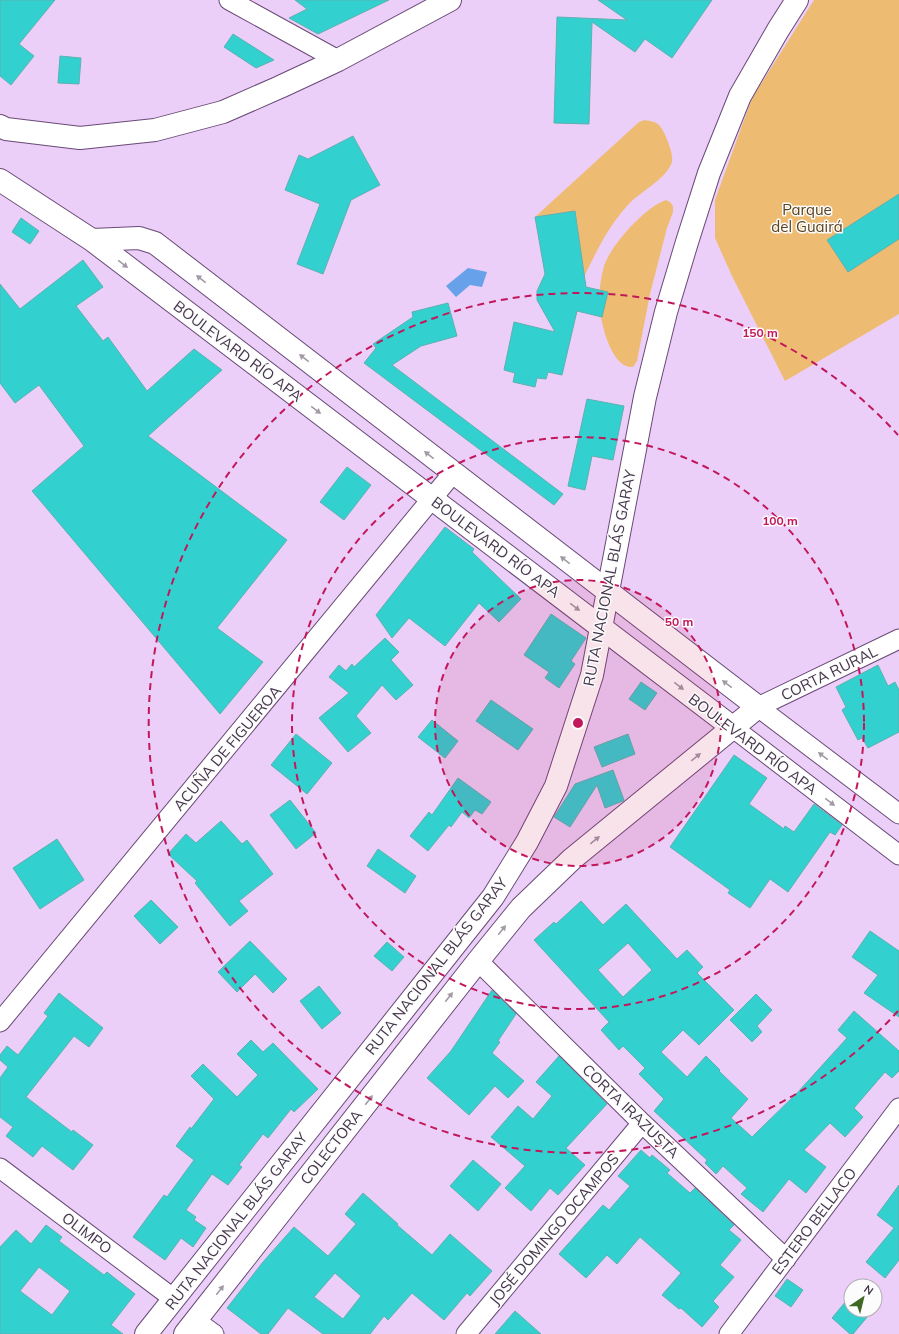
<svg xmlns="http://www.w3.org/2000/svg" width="899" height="1334" font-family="Mulish,sans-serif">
  <rect width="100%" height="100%" fill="#ebcff8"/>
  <path fill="#eebb73" d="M 814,0 L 899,0 L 899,314 L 785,381 L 732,276 L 715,238 L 715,200 L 752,98 Z
    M 645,120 C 650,121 656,122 659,125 C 665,131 674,155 672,162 C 666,180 639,192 627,206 C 608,227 596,252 584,277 L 575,211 L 535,217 L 639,122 Z
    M 666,200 L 670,202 L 673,206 L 673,212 L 667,228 L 650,294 L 637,361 L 633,367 C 610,369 600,319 599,302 C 599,290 601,277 604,266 C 611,245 645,207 666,200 Z"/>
  <path fill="#67a1e9" d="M 468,268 L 487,272 L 482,287 L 470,285 L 456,297 L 446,286 Z"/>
  <path fill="#33d0d0" stroke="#5fb0b0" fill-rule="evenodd" d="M 0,0 L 55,0 L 19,44 L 34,56 L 11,85 L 0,76 Z
    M 295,0 L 389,0 L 318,34 L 289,18 L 307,9 Z
    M 598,0 L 712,0 L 672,58 L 645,39 L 635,52 L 592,22 L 589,124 L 554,123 L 557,17 L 627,20 Z
    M 233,34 L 274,60 L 256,68 L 224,47 Z
    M 60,56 L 81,58 L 79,84 L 58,83 Z
    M 353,136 L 380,185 L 351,200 L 323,274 L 297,264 L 320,204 L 285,190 L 299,155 L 308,159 Z
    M 899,194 L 899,239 L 848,272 L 827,240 Z
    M 575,211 L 586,287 L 608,292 L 602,317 L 577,311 L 562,375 L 548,372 L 546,379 L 537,378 L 535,387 L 513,382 L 515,373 L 504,370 L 514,322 L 555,332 L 537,300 L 537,291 L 545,274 L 535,217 Z
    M 21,218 L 39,231 L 30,244 L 12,232 Z
    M 83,260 L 103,287 L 76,306 L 103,341 L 108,337 L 147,391 L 194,349 L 222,370 L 148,436 L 287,540 L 217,628 L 263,662 L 220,714 L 32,491 L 84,446 L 39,385 L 15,403 L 0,383 L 0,284 L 20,309 Z
    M 448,303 L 457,336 L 421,346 L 392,365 L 563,494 L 554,505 L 364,363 L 376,348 L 373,344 L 413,317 L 412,312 Z
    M 587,399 L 624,406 L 613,460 L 592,456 L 585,490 L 568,486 Z
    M 347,467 L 371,485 L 344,520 L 320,502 Z
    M 445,527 L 474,549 L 472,552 L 521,599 L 499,622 L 479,603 L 445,646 L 409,618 L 392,638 L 376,615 Z
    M 551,614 L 586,638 L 571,661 L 575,664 L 559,688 L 545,678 L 549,672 L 524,655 Z
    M 385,638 L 399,652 L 391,660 L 413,685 L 396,700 L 382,685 L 356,716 L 371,733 L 348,752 L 319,718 L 349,693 L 329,677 L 339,665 L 346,671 L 352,664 L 354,667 Z
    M 878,665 L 888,686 L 895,682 L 899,690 L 899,732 L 868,748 L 862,738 L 858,740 L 842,710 L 846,707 L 836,687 Z
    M 641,682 L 657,693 L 645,710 L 629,699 Z
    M 491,700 L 533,729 L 518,750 L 476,721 Z
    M 432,720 L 458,741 L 445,758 L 418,737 Z
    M 296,734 L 332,763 L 307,794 L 271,765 Z
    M 628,734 L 635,754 L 602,767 L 594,747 Z
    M 734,755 L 767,778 L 749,804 L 784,829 L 785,826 L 794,832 L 814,804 L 842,825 L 835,835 L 830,832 L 788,892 L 770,879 L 750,908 L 728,893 L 730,890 L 670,847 Z
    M 613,770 L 624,800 L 623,801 L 605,808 L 597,785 L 570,827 L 554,817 L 575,784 Z
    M 458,778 L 491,802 L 482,814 L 475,810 L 469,818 L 462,812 L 451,827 L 449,825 L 428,851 L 410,836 L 429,812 L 432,815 Z
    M 290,800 L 316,833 L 296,849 L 270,815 Z
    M 221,821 L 242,844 L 247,840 L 273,874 L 239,901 L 248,911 L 230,926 L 195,883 L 197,881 L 168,854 L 186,834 L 196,843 Z
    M 57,839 L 84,880 L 40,909 L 13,868 Z
    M 378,849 L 416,876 L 405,893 L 367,866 Z
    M 151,900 L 178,927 L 160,944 L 134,916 Z
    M 581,901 L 603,925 L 626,904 L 677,959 L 687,950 L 703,967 L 697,973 L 734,1010 L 699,1045 L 683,1030 L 661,1052 L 687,1077 L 706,1056 L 720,1070 L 719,1071 L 748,1099 L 731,1118 L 752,1137 L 798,1092 L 847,1038 L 838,1030 L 854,1011 L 899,1051 L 899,1071 L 892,1078 L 885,1072 L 854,1108 L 863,1117 L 845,1137 L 830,1123 L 804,1150 L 826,1167 L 806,1193 L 789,1179 L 763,1212 L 741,1194 L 747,1188 L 723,1166 L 716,1174 L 705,1163 L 707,1160 L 654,1111 L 664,1099 L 639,1074 L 645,1068 L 623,1046 L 619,1050 L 601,1030 L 609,1022 L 534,940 L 554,922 L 556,924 ZM 628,943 L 652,970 L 623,997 L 598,970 Z
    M 870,931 L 899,951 L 899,1017 L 864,993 L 878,975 L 852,957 Z
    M 250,941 L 287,979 L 273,993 L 255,974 L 237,992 L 218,972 Z
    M 387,942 L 404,957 L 392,971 L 374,956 Z
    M 319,986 L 341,1013 L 322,1029 L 300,1001 Z
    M 492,990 L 516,1014 L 498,1041 L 500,1042 L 492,1053 L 524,1081 L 508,1098 L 495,1086 L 469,1115 L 427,1078 L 451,1051 Z
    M 59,993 L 103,1028 L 89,1047 L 74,1036 L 26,1097 L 72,1132 L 73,1130 L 93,1145 L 73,1170 L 42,1146 L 33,1157 L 6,1136 L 13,1127 L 0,1117 L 0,1078 L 8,1067 L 0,1060 L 0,1055 L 7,1046 L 18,1055 L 48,1016 L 44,1013 Z
    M 756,994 L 772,1010 L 757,1026 L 762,1032 L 752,1042 L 730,1020 Z
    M 251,1040 L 263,1052 L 273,1043 L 318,1089 L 294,1112 L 291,1109 L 268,1138 L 263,1134 L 239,1165 L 242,1167 L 228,1185 L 212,1174 L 186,1210 L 196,1217 L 194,1220 L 206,1228 L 193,1247 L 181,1238 L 165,1260 L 133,1237 L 164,1195 L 167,1197 L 194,1160 L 176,1146 L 190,1127 L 191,1129 L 214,1099 L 191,1076 L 203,1064 L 237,1097 L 258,1075 L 237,1054 Z
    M 559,1056 L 607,1104 L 566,1148 L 585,1165 L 558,1195 L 550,1188 L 531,1211 L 505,1188 L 525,1166 L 491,1137 L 518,1106 L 533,1119 L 552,1096 L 536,1082 Z
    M 641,1150 L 650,1158 L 652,1155 L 670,1170 L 667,1173 L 690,1193 L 695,1188 L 734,1225 L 729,1230 L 741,1240 L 720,1265 L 734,1277 L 713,1301 L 719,1307 L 702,1327 L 681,1308 L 679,1309 L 662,1295 L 681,1273 L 640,1237 L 617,1264 L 607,1255 L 586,1278 L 559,1254 L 603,1205 L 609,1210 L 630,1186 L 618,1176 Z
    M 473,1160 L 501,1184 L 478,1211 L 450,1186 Z
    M 899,1185 L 899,1260 L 885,1278 L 866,1262 L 894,1228 L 877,1215 Z
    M 363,1193 L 398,1224 L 397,1225 L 432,1255 L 450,1234 L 492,1271 L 470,1296 L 467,1293 L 444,1320 L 412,1293 L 388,1320 L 384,1316 L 370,1334 L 323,1334 L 288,1308 L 268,1334 L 261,1334 L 227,1308 L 263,1262 L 294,1227 L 328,1256 L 356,1224 L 345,1214 ZM 335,1273 L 361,1296 L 343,1319 L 314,1297 Z
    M 46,1225 L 62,1237 L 59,1241 L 104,1275 L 107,1272 L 135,1294 L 111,1325 L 123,1334 L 0,1334 L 0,1247 L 16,1230 L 31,1244 ZM 39,1267 L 70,1291 L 52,1315 L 20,1291 Z
    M 787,1279 L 803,1290 L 791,1307 L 775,1296 Z
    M 851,1295 L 851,1310 L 873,1310 L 853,1334 L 850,1334 L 832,1318 Z
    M 515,1311 L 541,1334 L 495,1334 Z"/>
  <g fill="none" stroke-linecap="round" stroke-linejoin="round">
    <defs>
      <path id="street" d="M 229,0 L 338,60
        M 899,639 L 758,707 L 899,814
        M 732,727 L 899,855
        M 478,961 L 642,1123 L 786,1259
        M 0,1022 L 453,473
        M 0,1168 L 174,1299
        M 196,1321 L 214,1334
        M 466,1334 L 642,1123
        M 729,1334 L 899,1108"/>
      <path id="secondary" d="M 0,126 L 6,129 L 80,138 L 155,130 L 223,112 L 280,87 L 338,60 L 450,0
        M 0,180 L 92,240 L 732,727
        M 92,240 L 139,238 L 155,243 L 758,707 L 572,859 L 521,908 L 478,961 L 185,1334"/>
      <path id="highway" d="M 146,1334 L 493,897 L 527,842 L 556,786 L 592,675 L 645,397 L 666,312 L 687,242 L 709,173 L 740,96 L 778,30 L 797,0"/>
    </defs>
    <use href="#street" stroke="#694a76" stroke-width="21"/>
    <use href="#secondary" stroke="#694a76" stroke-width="24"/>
    <use href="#highway" stroke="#694a76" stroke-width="24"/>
    <use href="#street" stroke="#fff" stroke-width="19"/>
    <use href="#secondary" stroke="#fff" stroke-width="22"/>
    <use href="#highway" stroke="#fff" stroke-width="22"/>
  </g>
  <defs><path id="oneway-solid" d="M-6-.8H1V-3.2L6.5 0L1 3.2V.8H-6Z"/></defs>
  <g fill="#a29aa5">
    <use href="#oneway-solid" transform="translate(123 264) rotate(37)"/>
    <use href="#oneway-solid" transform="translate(201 279) rotate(-142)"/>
    <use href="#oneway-solid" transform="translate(304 358) rotate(-142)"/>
    <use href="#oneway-solid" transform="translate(316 410) rotate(37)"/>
    <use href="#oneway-solid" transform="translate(429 455) rotate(-142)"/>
    <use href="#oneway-solid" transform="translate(565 560) rotate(-142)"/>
    <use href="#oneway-solid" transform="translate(575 607) rotate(37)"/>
    <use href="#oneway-solid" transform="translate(727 684) rotate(-143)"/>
    <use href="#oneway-solid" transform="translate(679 686) rotate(38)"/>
    <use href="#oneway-solid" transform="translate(823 756) rotate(-143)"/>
    <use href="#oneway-solid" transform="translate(696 757) rotate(-39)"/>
    <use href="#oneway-solid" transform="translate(830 802) rotate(37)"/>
    <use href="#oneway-solid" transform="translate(595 840) rotate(-39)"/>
    <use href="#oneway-solid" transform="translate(502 930) rotate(-51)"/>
    <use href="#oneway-solid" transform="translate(449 997) rotate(-52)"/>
    <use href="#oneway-solid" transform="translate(369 1100) rotate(-52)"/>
    <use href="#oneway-solid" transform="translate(220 1290) rotate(-52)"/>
  </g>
  <circle cx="578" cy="723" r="143" fill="#c2185b" fill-opacity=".12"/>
  <g fill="none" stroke="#c2185b" stroke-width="2" stroke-dasharray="7 5">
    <circle cx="578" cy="723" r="143"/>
    <circle cx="578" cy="723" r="286"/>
    <path d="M898 1011A430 430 0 1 1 898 435"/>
  </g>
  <g text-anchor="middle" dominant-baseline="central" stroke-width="3" stroke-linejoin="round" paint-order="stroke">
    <g font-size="15" fill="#5a421e" stroke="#fcfcfc">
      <text x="807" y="209">Parque<tspan x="807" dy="17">del Guairá</tspan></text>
    </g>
    <g font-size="15" fill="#44364b" stroke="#fcfcfc">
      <text transform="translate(238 351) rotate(37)">BOULEVARD RÍO APA</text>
      <text transform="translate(496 547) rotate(37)">BOULEVARD RÍO APA</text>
      <text transform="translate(609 578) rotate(-79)">RUTA NACIONAL BLÁS GARAY</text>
      <text transform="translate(829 673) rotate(-26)">CORTA RURAL</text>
      <text transform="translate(753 744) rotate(37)">BOULEVARD RÍO APA</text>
      <text transform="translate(227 748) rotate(-50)">ACUÑA DE FIGUEROA</text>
      <text transform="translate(436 966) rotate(-52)">RUTA NACIONAL BLÁS GARAY</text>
      <text transform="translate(631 1111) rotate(44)">CORTA IRAZUSTA</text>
      <text transform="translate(331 1147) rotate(-52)">COLECTORA</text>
      <text transform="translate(236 1221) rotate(-52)">RUTA NACIONAL BLÁS GARAY</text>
      <text transform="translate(814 1221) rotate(-53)">ESTERO BELLACO</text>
      <text transform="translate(554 1229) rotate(-50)">JOSÉ DOMINGO OCAMPOS</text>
      <text transform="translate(87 1233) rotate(37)">OLIMPO</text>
    </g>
  </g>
  <circle cx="578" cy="723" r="6" fill="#c2185b" stroke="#fcfcfc" stroke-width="2"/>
  <g font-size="12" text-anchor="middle" font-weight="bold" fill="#c2185b" stroke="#fcfcfc" stroke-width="3" stroke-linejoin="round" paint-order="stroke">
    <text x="760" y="337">150 m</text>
    <text x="780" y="525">100 m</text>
    <text x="679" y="626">50 m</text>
  </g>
  <g transform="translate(863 1298) rotate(35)"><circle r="19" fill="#fcfcfc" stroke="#b2adb5"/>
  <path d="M0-3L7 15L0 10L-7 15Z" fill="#3f6824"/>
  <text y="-6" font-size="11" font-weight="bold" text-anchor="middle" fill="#44364b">N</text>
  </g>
</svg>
